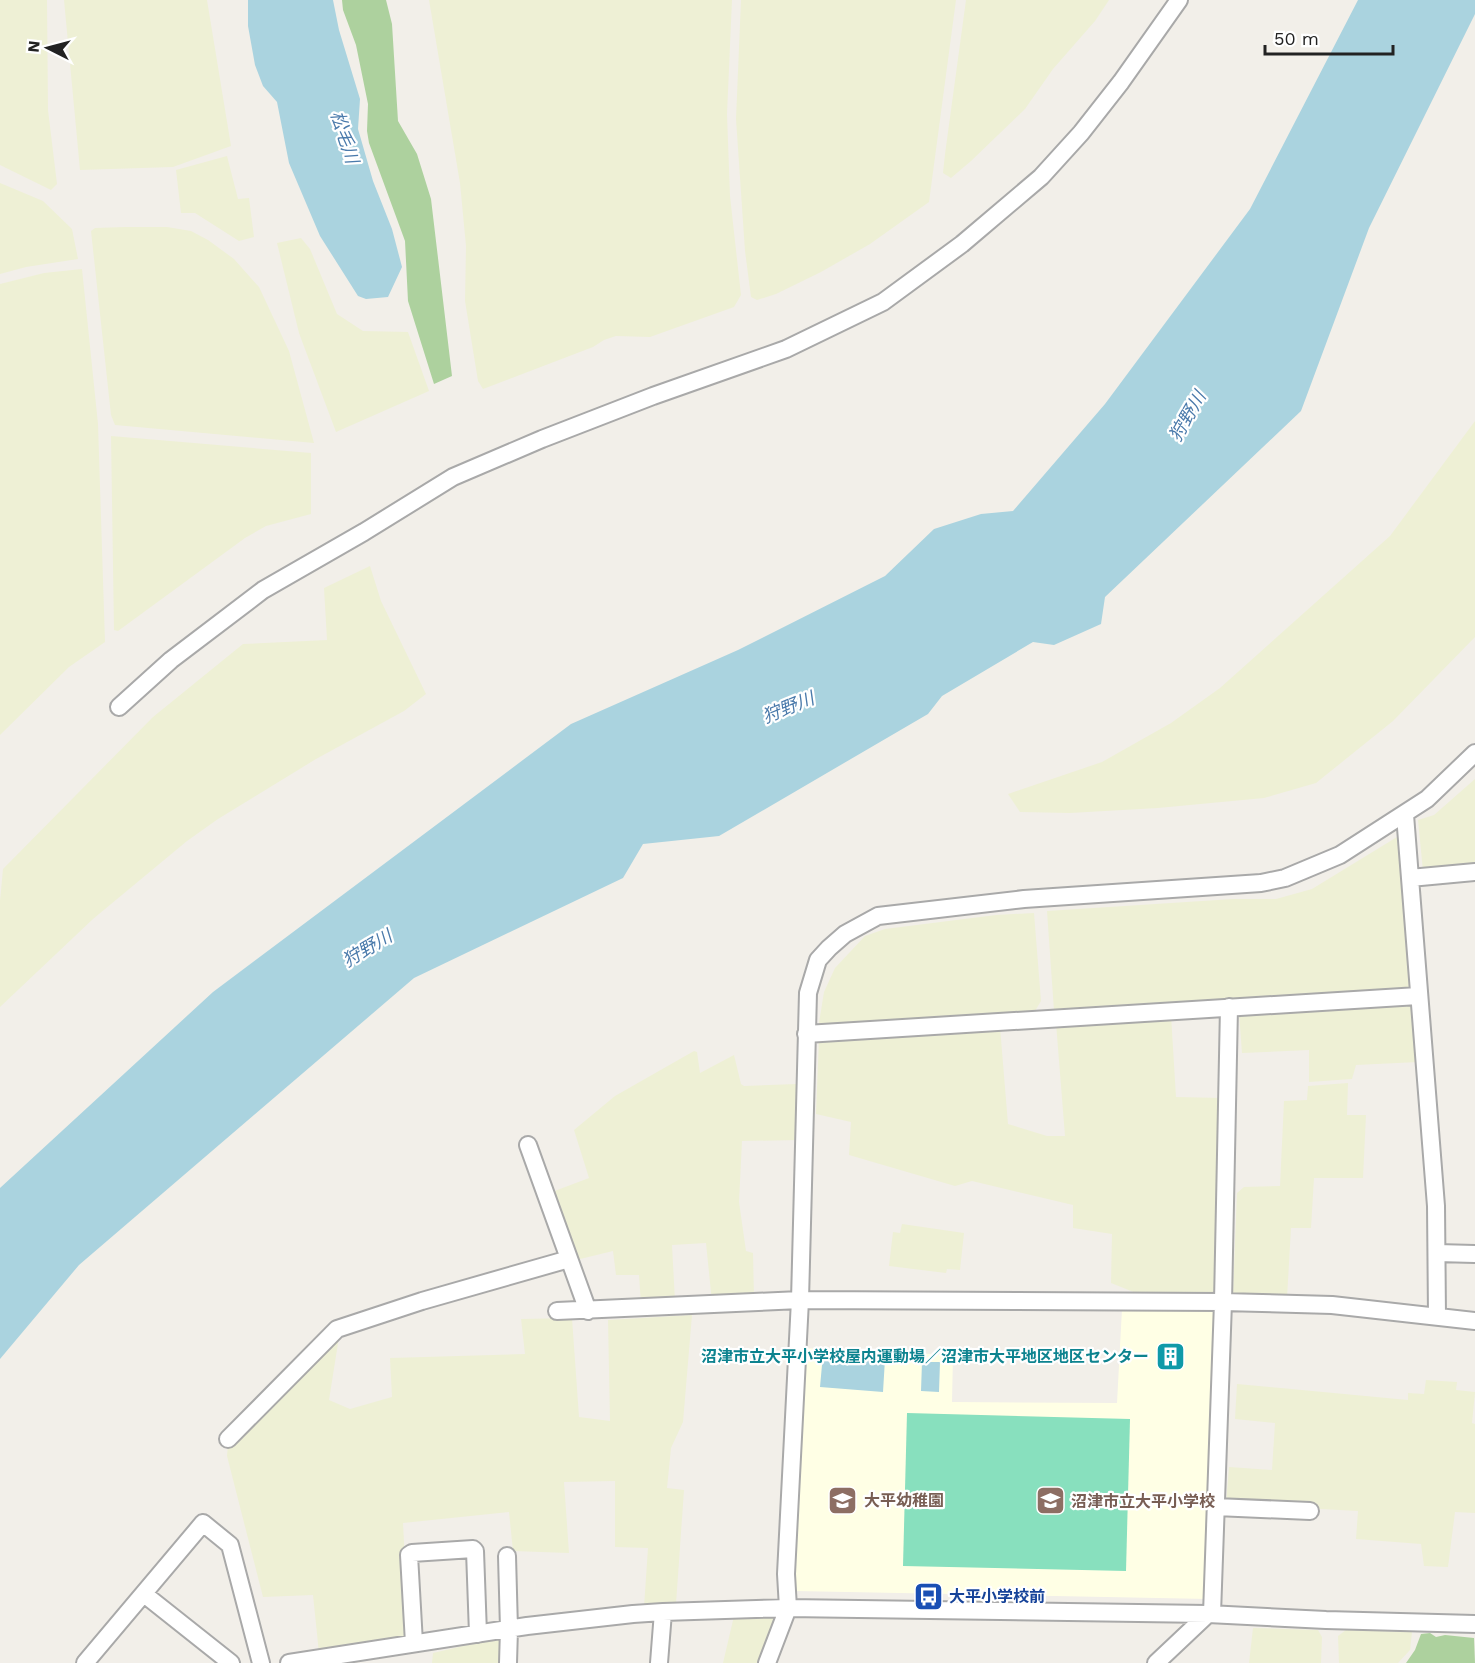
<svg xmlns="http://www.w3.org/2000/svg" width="1475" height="1663" font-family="'Work Sans','Noto Sans JP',sans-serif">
  <rect width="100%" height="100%" fill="#f2efe9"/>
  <path fill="#ffffe5" d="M 1122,1309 L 1217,1310 L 1209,1599 L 794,1591 L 805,1348 L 953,1355 L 952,1402 L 1117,1403 Z"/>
  <path fill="#eef0d5" d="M 0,0 L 47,0 L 48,110 L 57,184 L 51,190 L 0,165 Z
    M 64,0 L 207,0 L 231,146 L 173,167 L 80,170 Z
    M 429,0 L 732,0 L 727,114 L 730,196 L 741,295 L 734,307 L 650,337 L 616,336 L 604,340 L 593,347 L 483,389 L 478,381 L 465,301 L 466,246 L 460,183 Z
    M 741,0 L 956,0 L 929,202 L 870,244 L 821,272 L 776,294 L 757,300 L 751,297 L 745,251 L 736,119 Z
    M 966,0 L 1109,0 L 1095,21 L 1053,69 L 1025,109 L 971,161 L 951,178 L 943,173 L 945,154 Z
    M 227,156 L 238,199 L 249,198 L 254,237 L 239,241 L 195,213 L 181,213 L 176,170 Z
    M 0,183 L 43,201 L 72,229 L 78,259 L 26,267 L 0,274 Z
    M 125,227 L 167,227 L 191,231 L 208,240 L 234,259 L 259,287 L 289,351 L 314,443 L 115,425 L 111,415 L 91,231 L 95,228 Z
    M 301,238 L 310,249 L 337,314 L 363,331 L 408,332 L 429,391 L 336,432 L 299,333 L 277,243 Z
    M 82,269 L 98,424 L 105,642 L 69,667 L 0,735 L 0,284 L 44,273 Z
    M 1475,421 L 1475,637 L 1393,721 L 1316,783 L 1264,798 L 1158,808 L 1070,813 L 1020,812 L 1008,794 L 1102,762 L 1171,723 L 1220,688 L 1390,536 Z
    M 111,436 L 311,453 L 311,514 L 266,526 L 245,538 L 118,631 L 114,630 Z
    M 370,566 L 381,601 L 426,694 L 404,711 L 316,759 L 218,819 L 187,841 L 93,919 L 0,1007 L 0,901 L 3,869 L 153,717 L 243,644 L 327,640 L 324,588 Z
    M 1475,779 L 1475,866 L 1423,871 L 1418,820 L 1434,815 Z
    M 1397,837 L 1404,876 L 1412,982 L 1408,988 L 1054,1011 L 1047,911 L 1233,899 L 1276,899 L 1312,889 Z
    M 1034,913 L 1041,1001 L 1035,1011 L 831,1025 L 819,1023 L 824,992 L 835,968 L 865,936 L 885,929 L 996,915 Z
    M 1412,1000 L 1418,1062 L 1356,1065 L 1352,1079 L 1309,1082 L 1309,1050 L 1242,1053 L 1239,1013 Z
    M 1171,1015 L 1176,1097 L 1223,1098 L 1218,1297 L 1146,1297 L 1111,1283 L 1112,1234 L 1073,1228 L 1073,1205 L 972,1181 L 955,1186 L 849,1155 L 851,1122 L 816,1114 L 819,1038 L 1000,1027 L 1008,1124 L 1047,1136 L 1065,1136 L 1056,1023 Z
    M 694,1051 L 697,1052 L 700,1073 L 734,1055 L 741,1084 L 744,1086 L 797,1084 L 801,1088 L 799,1140 L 742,1141 L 739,1202 L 746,1251 L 753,1253 L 754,1297 L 712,1302 L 706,1243 L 672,1245 L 675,1301 L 641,1304 L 639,1275 L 616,1275 L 613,1251 L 576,1260 L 552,1192 L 589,1178 L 574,1130 L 615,1096 Z
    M 1348,1083 L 1347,1115 L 1366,1115 L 1363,1178 L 1314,1178 L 1311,1228 L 1291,1228 L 1287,1298 L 1239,1298 L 1233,1294 L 1237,1193 L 1244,1187 L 1280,1186 L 1284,1101 L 1307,1100 L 1308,1086 Z
    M 902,1224 L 964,1233 L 960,1270 L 947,1269 L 946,1273 L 889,1266 L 893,1232 L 900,1233 Z
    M 692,1315 L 683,1422 L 671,1448 L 667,1488 L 684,1490 L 676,1604 L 644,1607 L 648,1548 L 615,1547 L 615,1481 L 564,1482 L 569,1553 L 513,1551 L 509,1512 L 403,1523 L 409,1639 L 319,1653 L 313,1595 L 263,1597 L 227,1456 L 228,1445 L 339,1337 L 329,1400 L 350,1409 L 392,1397 L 390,1358 L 525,1354 L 521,1319 L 572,1318 L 579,1417 L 610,1421 L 608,1320 Z
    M 1426,1380 L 1457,1382 L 1456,1390 L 1475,1392 L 1472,1423 L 1475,1424 L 1475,1513 L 1455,1512 L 1448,1567 L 1424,1566 L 1421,1544 L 1356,1539 L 1358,1511 L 1226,1504 L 1229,1467 L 1272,1470 L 1275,1423 L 1235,1419 L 1237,1384 L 1408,1400 L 1408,1393 L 1424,1394 Z
    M 734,1616 L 778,1616 L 761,1663 L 723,1663 Z
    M 1253,1628 L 1318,1630 L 1322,1637 L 1321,1663 L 1249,1663 Z
    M 1346,1630 L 1412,1632 L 1410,1650 L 1398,1663 L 1339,1663 L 1338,1636 Z
    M 502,1637 L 502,1663 L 432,1663 L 433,1653 Z"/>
  <path fill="#add19e" d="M 342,0 L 386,0 L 392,24 L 398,121 L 417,154 L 431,199 L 452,376 L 434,384 L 408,301 L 405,241 L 369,143 L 367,131 L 368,104 L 356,45 L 343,10 Z
    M 1430,1633 L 1436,1637 L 1445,1635 L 1474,1638 L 1475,1663 L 1406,1663 L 1415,1650 L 1421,1634 Z"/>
  <path fill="#88e0be" d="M 907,1413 L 1130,1419 L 1126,1571 L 903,1566 Z"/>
  <path fill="#aad3df" d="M 248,0 L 333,0 L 339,30 L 360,99 L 358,129 L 373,181 L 392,229 L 402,267 L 388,297 L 366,299 L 358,296 L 320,236 L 289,163 L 277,102 L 263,86 L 255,65 L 248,26 Z
    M 1358,0 L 1475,0 L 1475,14 L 1369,228 L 1301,411 L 1105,597 L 1101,624 L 1054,645 L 1033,642 L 942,696 L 928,714 L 719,836 L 643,844 L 623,878 L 414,978 L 79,1265 L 0,1359 L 0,1188 L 213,992 L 571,724 L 738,650 L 885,576 L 934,529 L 981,514 L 1013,511 L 1105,404 L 1250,209 Z
    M 823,1354 L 885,1359 L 883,1392 L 820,1387 Z
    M 922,1362 L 940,1362 L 939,1392 L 921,1391 Z"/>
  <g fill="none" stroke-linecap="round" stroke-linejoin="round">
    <defs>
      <path id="minor" d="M 119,707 L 171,660 L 263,590 L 364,532 L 453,477 L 542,439 L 653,396 L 786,349 L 883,302 L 962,244 L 1041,177 L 1081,133 L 1121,82 L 1179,0
        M 1405,815 L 1436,1206 L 1437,1316
        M 1410,878 L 1475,872
        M 806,1034 L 1418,996
        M 528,1145 L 588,1311
        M 1437,1253 L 1475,1254
        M 557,1311 L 800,1300 L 1223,1302 L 1332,1305 L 1475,1321
        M 228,1439 L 337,1329 L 422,1301 L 569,1259
        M 1216,1507 L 1310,1511
        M 507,1556 L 509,1629 L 508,1663
        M 144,1594 L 231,1663
        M 1212,1614 L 1223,1302 L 1229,1007
        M 414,1643 L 409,1555 L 412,1553 L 473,1549 L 475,1551 L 478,1634
        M 85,1663 L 203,1523 L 230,1545 L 261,1663
        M 289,1663 L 527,1626 L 633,1614 L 663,1612 L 788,1608 L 1208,1614 L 1326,1620 L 1475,1624
        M 659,1663 L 663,1612
        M 767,1663 L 788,1608 L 786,1574 L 800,1300 L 808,993 L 818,960 L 829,948 L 845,934 L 878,916 L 1024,899 L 1261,883 L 1285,878 L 1340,855 L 1427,799 L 1475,753
        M 1156,1663 L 1208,1614"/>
    </defs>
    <use href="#minor" stroke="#a9a9a9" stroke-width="20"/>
    <use href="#minor" stroke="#fff" stroke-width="16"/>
  </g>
  <defs>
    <symbol id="building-square" viewBox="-11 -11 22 22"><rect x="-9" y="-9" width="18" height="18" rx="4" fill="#0f9aa8" stroke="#fff"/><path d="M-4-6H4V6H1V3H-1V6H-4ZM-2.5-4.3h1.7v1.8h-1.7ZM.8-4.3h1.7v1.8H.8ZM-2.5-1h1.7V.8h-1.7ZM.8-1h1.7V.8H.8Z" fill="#fff"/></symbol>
    <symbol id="school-square" viewBox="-11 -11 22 22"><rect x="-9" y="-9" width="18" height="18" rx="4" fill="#8d6e63" stroke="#fff"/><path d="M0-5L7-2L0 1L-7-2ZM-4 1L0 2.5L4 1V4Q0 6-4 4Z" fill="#fff"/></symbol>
    <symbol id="bus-square" viewBox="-11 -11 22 22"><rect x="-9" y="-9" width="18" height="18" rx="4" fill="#1a4fb4" stroke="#fff"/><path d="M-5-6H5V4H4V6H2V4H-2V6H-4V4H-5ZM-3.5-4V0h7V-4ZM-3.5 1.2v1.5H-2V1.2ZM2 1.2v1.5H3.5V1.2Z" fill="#fff"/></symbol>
  </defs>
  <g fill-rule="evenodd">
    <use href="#building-square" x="1154" y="1340" width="33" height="33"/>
    <use href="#school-square" x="826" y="1484" width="33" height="33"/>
    <use href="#school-square" x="1034" y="1484" width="33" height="33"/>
    <use href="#bus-square" x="912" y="1580" width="33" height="33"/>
  </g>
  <g text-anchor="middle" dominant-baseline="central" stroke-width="4.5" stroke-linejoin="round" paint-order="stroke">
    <g font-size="16" font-weight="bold" fill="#0d838f" stroke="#fff" text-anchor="end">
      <text x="1149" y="1356">沼津市立大平小学校屋内運動場／沼津市大平地区地区センター</text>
    </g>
    <g font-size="16" font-weight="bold" fill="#785e54" stroke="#fff" text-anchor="start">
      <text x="864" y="1500">大平幼稚園</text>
      <text x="1071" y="1501">沼津市立大平小学校</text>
    </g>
    <g font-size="16" font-weight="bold" fill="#164399" stroke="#fff" text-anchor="start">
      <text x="949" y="1596">大平小学校前</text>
    </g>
    <g font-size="18" font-style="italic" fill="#4a7aab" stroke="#fff">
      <text transform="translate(345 137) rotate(72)">松毛川</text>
      <text transform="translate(1187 416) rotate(-60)">狩野川</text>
      <text transform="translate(788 707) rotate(-22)">狩野川</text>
      <text transform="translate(367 948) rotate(-31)">狩野川</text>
    </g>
  </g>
  <g transform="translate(48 48) rotate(276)" stroke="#ffffff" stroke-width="4.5" paint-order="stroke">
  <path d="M0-4.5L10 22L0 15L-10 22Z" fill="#222222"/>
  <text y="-9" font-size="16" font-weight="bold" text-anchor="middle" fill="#222222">N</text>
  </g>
  <path d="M1265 45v9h128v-9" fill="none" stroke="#222222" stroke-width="3"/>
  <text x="1274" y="45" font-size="18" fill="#222222" stroke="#ffffff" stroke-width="4.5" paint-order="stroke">50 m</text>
</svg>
